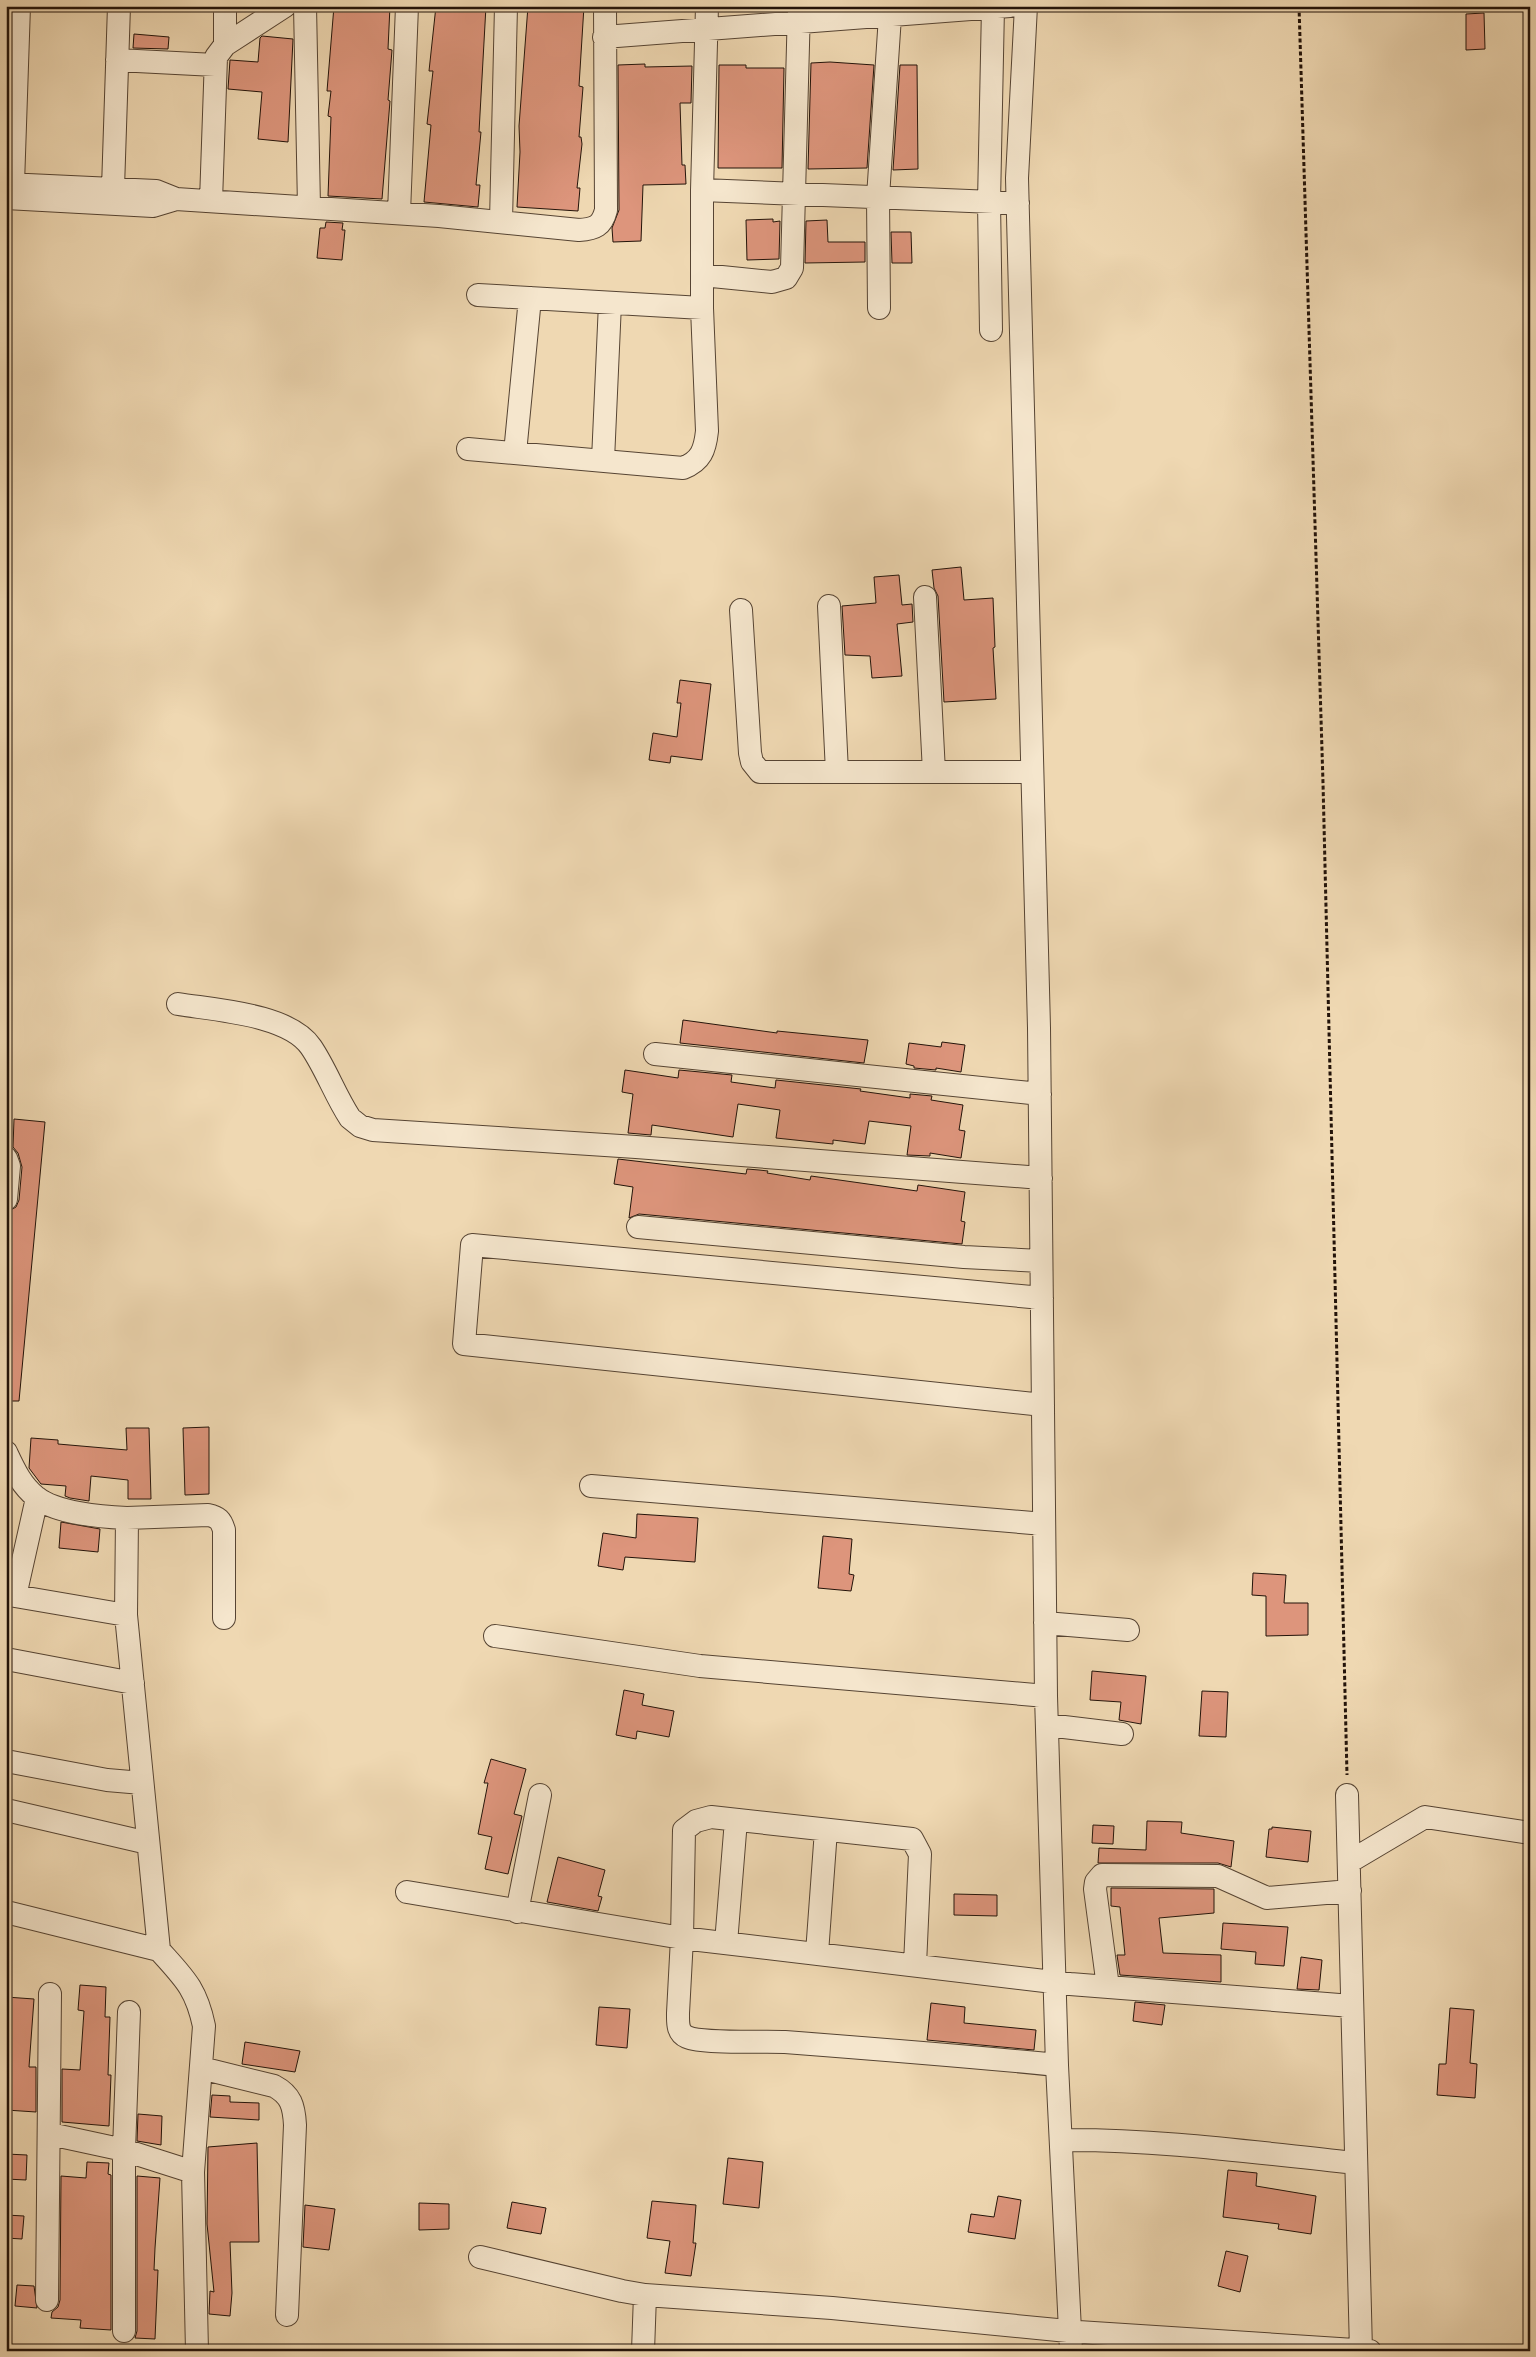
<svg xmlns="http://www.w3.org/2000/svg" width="1536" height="2357" font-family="'IM FELL French Canon',serif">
  <rect width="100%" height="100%" fill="#efd8b2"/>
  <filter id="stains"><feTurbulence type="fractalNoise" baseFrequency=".004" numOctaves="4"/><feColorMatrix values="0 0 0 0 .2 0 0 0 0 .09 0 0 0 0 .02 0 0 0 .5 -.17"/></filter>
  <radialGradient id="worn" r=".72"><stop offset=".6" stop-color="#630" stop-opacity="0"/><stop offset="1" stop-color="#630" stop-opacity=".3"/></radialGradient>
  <path fill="#dd957c" stroke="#231309" d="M 334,6 L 390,6 L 388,49 L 392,50 L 388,100 L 390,101 L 382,199 L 328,196 L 331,117 L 328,116 L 331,91 L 327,91 Z
    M 436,6 L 486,6 L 479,132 L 481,132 L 476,185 L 480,185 L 478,207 L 424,202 L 431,125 L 427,124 L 433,71 L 429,71 Z
    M 528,6 L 584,6 L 579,86 L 583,87 L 579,137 L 581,137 L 582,144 L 577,188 L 580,188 L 578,211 L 517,207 L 520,152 L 519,126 Z
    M 1484,13 L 1485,49 L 1466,50 L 1466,14 Z
    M 134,34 L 169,37 L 168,49 L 133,48 Z
    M 262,36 L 293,39 L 288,142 L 258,139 L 262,92 L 228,89 L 230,60 L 258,62 L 260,38 Z
    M 830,62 L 874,65 L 867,168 L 808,169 L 811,63 Z
    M 645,64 L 645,67 L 692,66 L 691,103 L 680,103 L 682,165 L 685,165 L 686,184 L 643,185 L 641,241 L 613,242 L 612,228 L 619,210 L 618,65 Z
    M 719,65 L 746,65 L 746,68 L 784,68 L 782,168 L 718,168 Z
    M 900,65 L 917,65 L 918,169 L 893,170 Z
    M 773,219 L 773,222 L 780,221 L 779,259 L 747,260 L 746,220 Z
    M 827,220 L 828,242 L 865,242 L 865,262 L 805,263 L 806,221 Z
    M 326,222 L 343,223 L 342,230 L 345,230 L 342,260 L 317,258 L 320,228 L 325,228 Z
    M 891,232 L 911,232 L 912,263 L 892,263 Z
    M 961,567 L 964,600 L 993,598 L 995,647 L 993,648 L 996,699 L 944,702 L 938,596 L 934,588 L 932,570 Z
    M 899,575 L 902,605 L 912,604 L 913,622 L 897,624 L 902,676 L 872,678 L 870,656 L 845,655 L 842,606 L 876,603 L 874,577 Z
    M 680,680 L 711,684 L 702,760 L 671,756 L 670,763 L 649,760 L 653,733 L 677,737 L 681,703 L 677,703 Z
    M 683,1020 L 777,1033 L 777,1031 L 868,1040 L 864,1063 L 680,1043 Z
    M 942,1042 L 965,1045 L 961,1072 L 936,1068 L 936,1070 L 914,1068 L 914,1066 L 906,1064 L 909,1043 L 941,1047 Z
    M 625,1070 L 678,1078 L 679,1070 L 732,1075 L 731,1082 L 775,1088 L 776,1080 L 861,1089 L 860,1091 L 910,1098 L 910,1094 L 932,1096 L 931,1100 L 963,1105 L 959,1130 L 965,1131 L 961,1158 L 930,1153 L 930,1156 L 907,1155 L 911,1126 L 869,1121 L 865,1144 L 833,1140 L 833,1144 L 776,1138 L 780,1110 L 738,1104 L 733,1137 L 652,1125 L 651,1135 L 628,1133 L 633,1094 L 622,1092 Z
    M 14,1119 L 45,1122 L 19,1401 L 6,1401 L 6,1241 L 9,1211 L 16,1207 L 19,1200 L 22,1167 L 18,1153 L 13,1147 Z
    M 618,1159 L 746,1174 L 747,1169 L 759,1170 L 768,1171 L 767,1173 L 810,1180 L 811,1176 L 917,1191 L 918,1185 L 965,1192 L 961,1221 L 965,1222 L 962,1244 L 639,1214 L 629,1218 L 633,1187 L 614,1184 Z
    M 209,1427 L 209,1494 L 185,1495 L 183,1428 Z
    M 126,1428 L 149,1428 L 151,1499 L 128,1499 L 128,1480 L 91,1476 L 89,1501 L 70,1498 L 65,1496 L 66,1486 L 41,1484 L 29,1468 L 31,1438 L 58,1440 L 58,1444 L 127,1450 Z
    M 637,1514 L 698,1518 L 695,1562 L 625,1557 L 623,1570 L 598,1566 L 603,1533 L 636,1538 Z
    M 61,1522 L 100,1529 L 98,1552 L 59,1548 Z
    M 823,1536 L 852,1539 L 849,1574 L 854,1575 L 851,1591 L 818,1588 Z
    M 1253,1573 L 1286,1575 L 1284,1603 L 1308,1603 L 1308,1635 L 1266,1636 L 1266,1596 L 1252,1595 Z
    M 1092,1671 L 1146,1676 L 1141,1724 L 1119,1720 L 1121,1702 L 1090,1700 Z
    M 624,1690 L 644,1694 L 642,1705 L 674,1711 L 669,1737 L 637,1731 L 636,1739 L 616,1735 Z
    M 1202,1691 L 1228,1692 L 1226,1737 L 1199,1736 Z
    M 491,1759 L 526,1769 L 514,1814 L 522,1816 L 508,1874 L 485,1869 L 492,1837 L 478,1834 L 488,1783 L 484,1783 Z
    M 1147,1821 L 1182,1822 L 1181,1833 L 1234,1841 L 1231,1867 L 1218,1863 L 1098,1863 L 1099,1848 L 1146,1850 Z
    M 1093,1825 L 1114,1826 L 1113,1844 L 1092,1843 Z
    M 1272,1827 L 1311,1831 L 1308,1862 L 1266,1857 L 1269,1829 L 1272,1829 Z
    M 558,1857 L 605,1870 L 598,1896 L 602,1897 L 598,1911 L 547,1902 Z
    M 1111,1888 L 1214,1889 L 1214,1913 L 1159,1918 L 1163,1953 L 1221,1955 L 1221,1982 L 1120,1975 L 1117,1955 L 1125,1955 L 1120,1907 L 1111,1906 Z
    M 954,1894 L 997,1895 L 997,1916 L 954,1915 Z
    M 1223,1923 L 1288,1927 L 1284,1966 L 1255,1964 L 1256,1952 L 1221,1949 Z
    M 1301,1957 L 1322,1960 L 1319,1990 L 1297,1989 Z
    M 80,1985 L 106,1987 L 105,2017 L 110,2017 L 108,2075 L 111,2075 L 109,2126 L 62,2122 L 62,2069 L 80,2070 L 84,2011 L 78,2010 Z
    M 6,1997 L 34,1999 L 29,2067 L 36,2067 L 36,2112 L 6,2110 Z
    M 1135,2002 L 1165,2005 L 1162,2025 L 1133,2021 Z
    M 931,2003 L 965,2007 L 964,2023 L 1036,2030 L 1034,2050 L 927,2040 Z
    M 599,2007 L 630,2009 L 627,2048 L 596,2045 Z
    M 1450,2008 L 1474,2010 L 1470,2063 L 1477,2064 L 1475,2098 L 1437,2095 L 1439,2064 L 1446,2064 Z
    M 245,2042 L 300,2051 L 295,2072 L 242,2064 Z
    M 212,2095 L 230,2096 L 230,2102 L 259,2103 L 259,2120 L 210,2117 Z
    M 138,2114 L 162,2116 L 161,2145 L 137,2141 Z
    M 257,2143 L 259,2242 L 230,2242 L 232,2293 L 230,2316 L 209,2314 L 210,2291 L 214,2292 L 207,2224 L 208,2147 Z
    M 6,2154 L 27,2155 L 26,2180 L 6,2179 Z
    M 728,2158 L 763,2162 L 759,2208 L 723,2204 Z
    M 87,2162 L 109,2163 L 108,2174 L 111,2175 L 111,2330 L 80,2328 L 81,2320 L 51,2318 L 52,2312 L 58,2307 L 60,2300 L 61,2176 L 86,2178 Z
    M 1228,2170 L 1257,2173 L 1256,2186 L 1316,2196 L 1311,2234 L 1278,2229 L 1279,2224 L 1223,2217 Z
    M 137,2176 L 160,2178 L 155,2248 L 154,2270 L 158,2270 L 155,2339 L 135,2338 L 137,2331 Z
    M 998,2196 L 1021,2200 L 1015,2239 L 968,2232 L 971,2214 L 994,2217 Z
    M 652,2201 L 696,2205 L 693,2243 L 696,2243 L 691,2276 L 665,2273 L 670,2241 L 647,2238 Z
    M 512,2202 L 546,2208 L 541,2234 L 507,2228 Z
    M 419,2203 L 449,2204 L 449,2229 L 419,2230 Z
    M 305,2205 L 335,2209 L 329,2250 L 303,2247 Z
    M 6,2215 L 24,2216 L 22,2239 L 6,2238 Z
    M 1226,2251 L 1248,2256 L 1240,2292 L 1218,2286 Z
    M 17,2285 L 34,2286 L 37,2308 L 15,2306 Z"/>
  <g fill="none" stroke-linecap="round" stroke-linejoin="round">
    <defs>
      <path id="minor" d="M 305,6 L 309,207
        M 707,6 L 702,190 L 1018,203
        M 1026,6 L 1017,178 L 1039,1028 L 1046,1696 L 1057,2065 L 1071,2351
        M 604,37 L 1010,6
        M 225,45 L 225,6
        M 117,60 L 215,65
        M 6,184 L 156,191 L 176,199 L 439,216 L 579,230 C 595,229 602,226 606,210 L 605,6
        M 13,184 L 19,6
        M 113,188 L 119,6
        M 6,198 L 153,206 L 173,200
        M 211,201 L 216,57 L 225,45 L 285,6
        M 399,213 L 407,6
        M 501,221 L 506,6
        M 702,275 L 772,282 L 786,278 L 792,268 L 799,8
        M 478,295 L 702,308
        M 879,308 L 878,197 L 890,16
        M 991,330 L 989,202 L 993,7
        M 468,449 L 683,468 C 701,461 705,450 707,431 L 702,308 L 702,190
        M 515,453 L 530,298
        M 603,460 L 610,303
        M 925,597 L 934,772
        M 829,606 L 837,772
        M 741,610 L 750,753 L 752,762 L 760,772 L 1032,772
        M 178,1004 C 214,1010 289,1014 311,1047 C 326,1069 335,1095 350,1118 L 360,1126 L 373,1130 L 636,1147 L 1041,1178
        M 655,1054 L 1040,1094
        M 6,1158 L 9,1166 L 6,1199
        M 638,1227 L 964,1257 L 1041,1261
        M 1042,1298 L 472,1245 L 464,1344 L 1043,1405
        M 6,1452 C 14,1469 21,1485 36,1497 C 55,1513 102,1517 127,1518 L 126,1615 L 159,1950 C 184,1978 196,1988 204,2026 L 193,2172 L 197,2351
        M 591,1486 L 1044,1524
        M 37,1498 L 15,1596 L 126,1615
        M 127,1518 L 208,1515 C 218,1517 221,1520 224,1530 L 224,1618
        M 1045,1623 L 1128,1630
        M 495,1636 L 700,1666 L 1046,1696
        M 6,1659 L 133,1683
        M 1047,1727 L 1064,1727 L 1122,1734
        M 6,1761 L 107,1780 L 142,1783
        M 1347,1795 L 1361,2351
        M 6,1810 L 148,1843
        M 1349,1862 L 1425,1817 L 1530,1833
        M 407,1892 L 682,1938 L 1070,1984 L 1352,2006
        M 6,1912 L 159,1950
        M 517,1912 L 540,1795
        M 726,1943 L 736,1820
        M 817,1953 L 826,1830
        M 915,1965 L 920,1854 L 912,1839 L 711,1817 L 696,1821 L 684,1830 L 682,1938 L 678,2013 C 678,2022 677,2033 687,2037 C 703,2044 763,2041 785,2042 C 876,2049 967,2056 1057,2065
        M 1108,1987 L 1095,1889 L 1096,1882 L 1102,1875 L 1218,1876 L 1267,1898 L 1350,1891
        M 201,2068 L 274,2086 C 291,2095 294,2106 295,2125 L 287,2315
        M 50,2134 L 124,2150 L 193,2172
        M 1061,2140 C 1160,2139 1258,2153 1356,2163
        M 480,2257 L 622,2291 L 645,2295
        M 47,2300 L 50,1994
        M 124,2331 L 124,2150 L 129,2012
        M 643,2351 L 645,2295 L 832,2308 L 1078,2332 L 1370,2351"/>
    </defs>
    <use href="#minor" stroke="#564433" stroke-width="24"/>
    <path stroke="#231309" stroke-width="3" stroke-dasharray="4 2.5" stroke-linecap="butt" d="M 1299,6 L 1323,783 L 1347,1775"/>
    <use href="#minor" stroke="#f5e6cd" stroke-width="22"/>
  </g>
  <rect width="1536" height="2357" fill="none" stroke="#efd8b2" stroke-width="25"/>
  <rect x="8" y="8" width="1521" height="2342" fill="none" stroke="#231309" stroke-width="2.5"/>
  <rect x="12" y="12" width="1511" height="2332" fill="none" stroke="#231309"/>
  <rect width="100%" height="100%" filter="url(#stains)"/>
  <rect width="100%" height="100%" fill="url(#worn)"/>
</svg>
